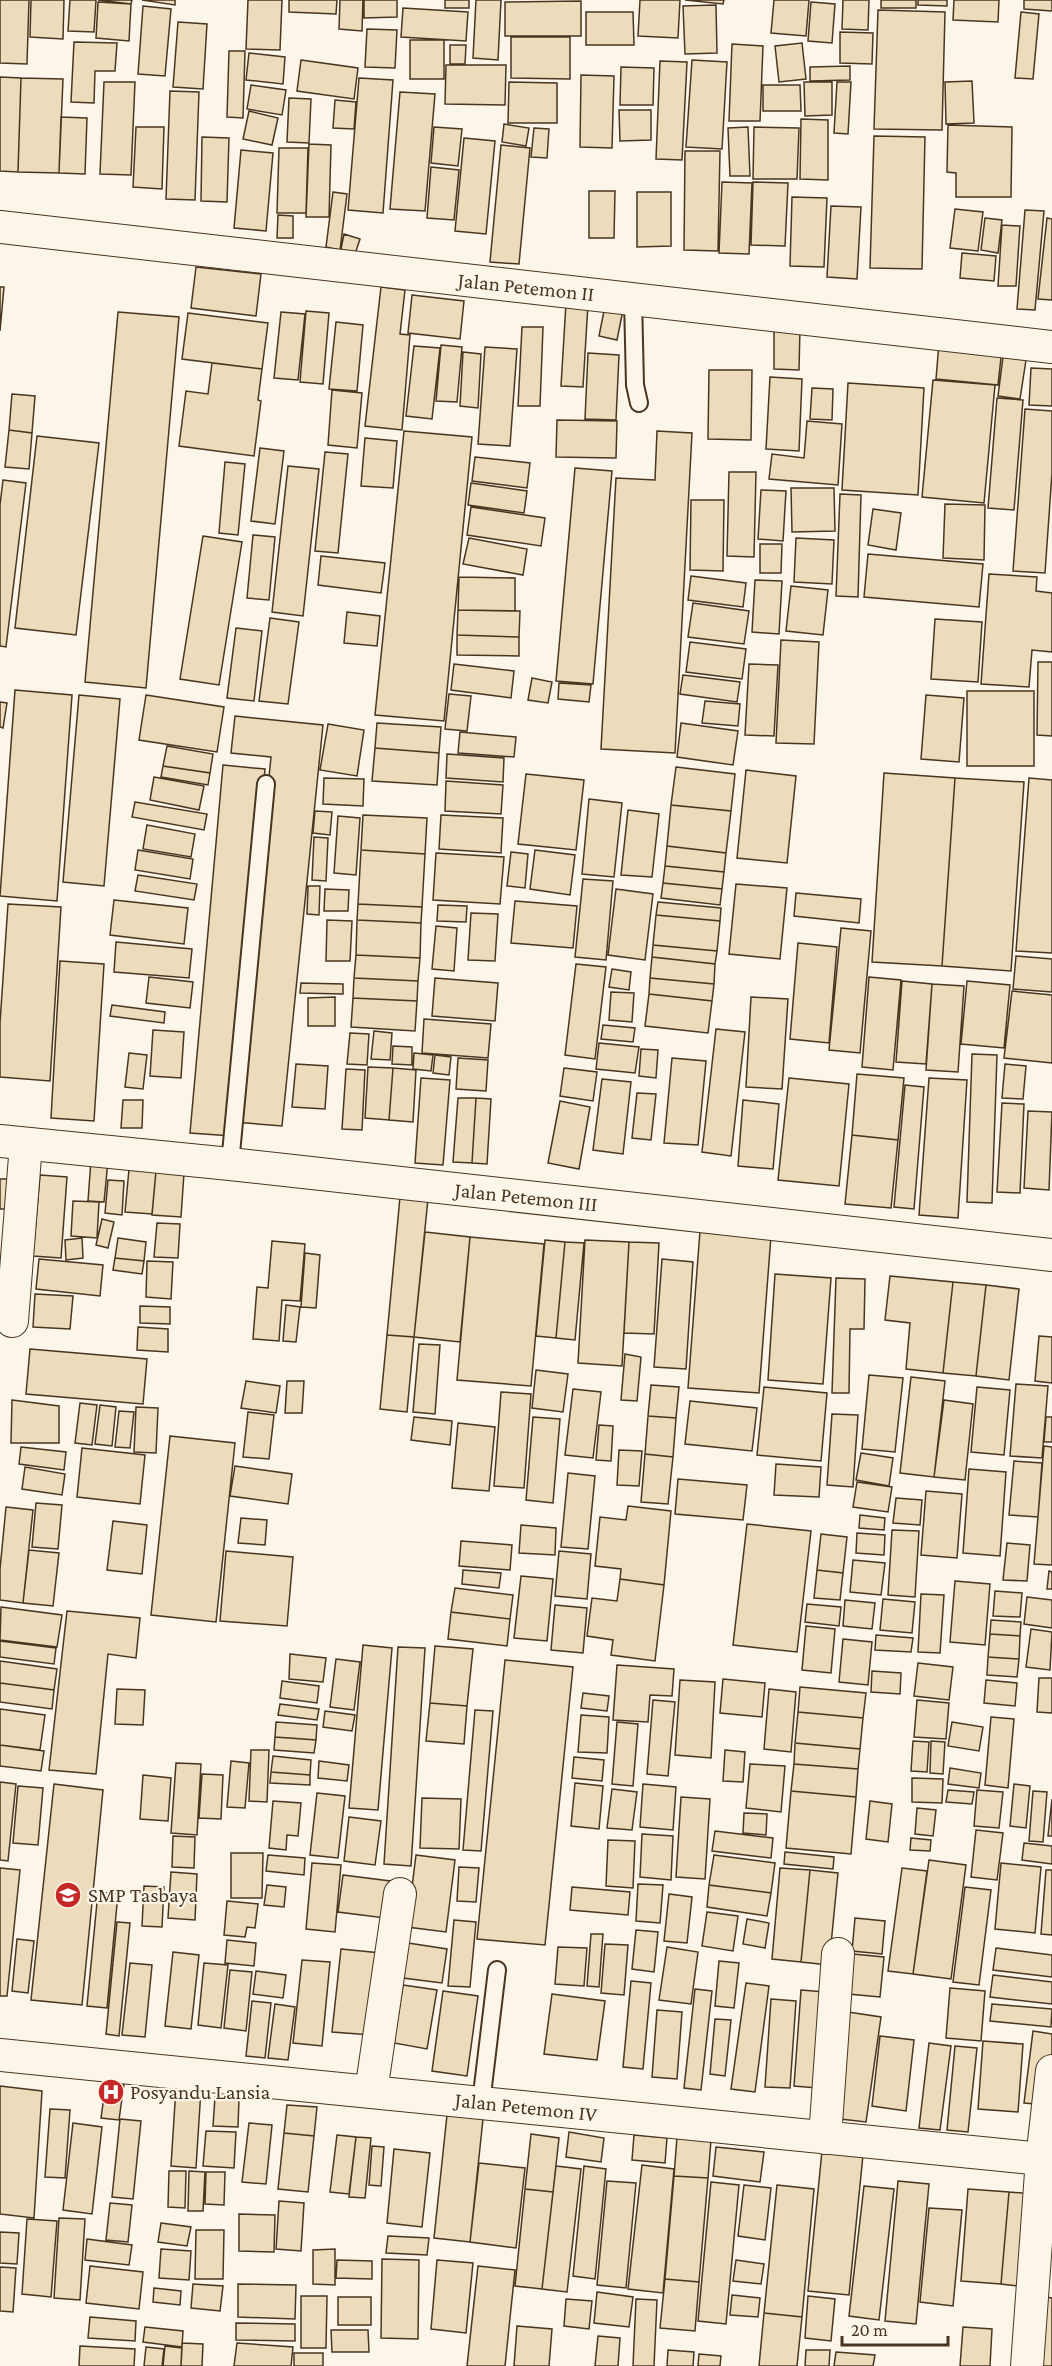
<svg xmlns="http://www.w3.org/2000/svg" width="1052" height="2366" font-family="'Crimson Pro',serif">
  <rect width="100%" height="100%" fill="#fbf6e9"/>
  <path fill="#ecdcbc" stroke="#4a3520" stroke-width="1.5" d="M 0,0 L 29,0 L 27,64 L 0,63 Z
    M 31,0 L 64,0 L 63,39 L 30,37 Z
    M 70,0 L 96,0 L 94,32 L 68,31 Z
    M 98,0 L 132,0 L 131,4 Z
    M 142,0 L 175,0 L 175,5 Z
    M 248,0 L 282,0 L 280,50 L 246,49 Z
    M 289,0 L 337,0 L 336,14 L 289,12 Z
    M 340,0 L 363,0 L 362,31 L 339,29 Z
    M 364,0 L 397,0 L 397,17 L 364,18 Z
    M 445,0 L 469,0 L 469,8 L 445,8 Z
    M 476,0 L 501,0 L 498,60 L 473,58 Z
    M 640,0 L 680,0 L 678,38 L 638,36 Z
    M 685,0 L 724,0 L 723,4 Z
    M 774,0 L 809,0 L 806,36 L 771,33 Z
    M 843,0 L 869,0 L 868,30 L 842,29 Z
    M 881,0 L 916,0 L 916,8 L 881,8 Z
    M 918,0 L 947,0 L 947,6 L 918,5 Z
    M 954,0 L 999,0 L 998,22 L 953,20 Z
    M 1024,0 L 1052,0 L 1052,11 L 1024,9 Z
    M 581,1 L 581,36 L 505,36 L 505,2 Z
    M 98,2 L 131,4 L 129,41 L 96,38 Z
    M 811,2 L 835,4 L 832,43 L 808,41 Z
    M 716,5 L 717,53 L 685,54 L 683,6 Z
    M 143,6 L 171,9 L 165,76 L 138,74 Z
    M 403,8 L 468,12 L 466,41 L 401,37 Z
    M 878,10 L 945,12 L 942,130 L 874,129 Z
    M 586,12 L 633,12 L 634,45 L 586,45 Z
    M 1021,12 L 1039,14 L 1033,79 L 1015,78 Z
    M 178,22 L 207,24 L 203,89 L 173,87 Z
    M 367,29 L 397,30 L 395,68 L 365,67 Z
    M 840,32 L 873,33 L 872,64 L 840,63 Z
    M 511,37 L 570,37 L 570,79 L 511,78 Z
    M 410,40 L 444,40 L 444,79 L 410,79 Z
    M 74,42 L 117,43 L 115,71 L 95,71 L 94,103 L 71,102 Z
    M 802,43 L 806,79 L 779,82 L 775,46 Z
    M 732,44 L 763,46 L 760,121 L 729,121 Z
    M 450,45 L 466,45 L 465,64 L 450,64 Z
    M 229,51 L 245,51 L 243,118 L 227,117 Z
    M 249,53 L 285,57 L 283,84 L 246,80 Z
    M 301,60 L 358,68 L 354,99 L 297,91 Z
    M 692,60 L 727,62 L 722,149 L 686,147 Z
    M 660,61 L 687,62 L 682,160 L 656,159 Z
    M 446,65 L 506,65 L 505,105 L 445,104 Z
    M 850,66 L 850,80 L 810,81 L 810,67 Z
    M 621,67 L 654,68 L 653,105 L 620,105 Z
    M 581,75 L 614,76 L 612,148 L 580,147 Z
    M 0,77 L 21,78 L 18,172 L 0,171 Z
    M 21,78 L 63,79 L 59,173 L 18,172 Z
    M 359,78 L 393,80 L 383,213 L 348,210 Z
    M 972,81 L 974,123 L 946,124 L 945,82 Z
    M 104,82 L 135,82 L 131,175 L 100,174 Z
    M 509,82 L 557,83 L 557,123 L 508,123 Z
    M 804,82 L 832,82 L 832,115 L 805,116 Z
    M 837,82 L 851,82 L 848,134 L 834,133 Z
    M 251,85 L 286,90 L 282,115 L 247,109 Z
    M 763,85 L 800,85 L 801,111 L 763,111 Z
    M 170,91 L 199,92 L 195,200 L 166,199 Z
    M 400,92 L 435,94 L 425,211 L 390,209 Z
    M 289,98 L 311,99 L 309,143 L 287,142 Z
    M 335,100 L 356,102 L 354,129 L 333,128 Z
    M 619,110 L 651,110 L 651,140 L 620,141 Z
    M 249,111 L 278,118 L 272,145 L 243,139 Z
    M 61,117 L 87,118 L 85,174 L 59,173 Z
    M 801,119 L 828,120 L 828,180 L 800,179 Z
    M 504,124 L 529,128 L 526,146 L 502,142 Z
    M 948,125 L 1012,127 L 1011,197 L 956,197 L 956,173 L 947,172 Z
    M 136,127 L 164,127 L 162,189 L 133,187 Z
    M 434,127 L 462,129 L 458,166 L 431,163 Z
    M 748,127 L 750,176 L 730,176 L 728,128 Z
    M 754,127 L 799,128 L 797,179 L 753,179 Z
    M 534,128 L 549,129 L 547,158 L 531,157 Z
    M 874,136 L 925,137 L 922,269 L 870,268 Z
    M 202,137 L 229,138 L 227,202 L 201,201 Z
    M 464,138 L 495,141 L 486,234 L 455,231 Z
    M 309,144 L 331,145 L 329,217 L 306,217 Z
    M 501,145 L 530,148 L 519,264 L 490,262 Z
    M 279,148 L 308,148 L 306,213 L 277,213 Z
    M 241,150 L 273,153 L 266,231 L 234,228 Z
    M 685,151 L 720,151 L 718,251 L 684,250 Z
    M 431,167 L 459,170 L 454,220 L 427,218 Z
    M 722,182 L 752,183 L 749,254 L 719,253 Z
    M 753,182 L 788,183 L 785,246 L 751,245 Z
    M 589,191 L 615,191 L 614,238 L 589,238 Z
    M 333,192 L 347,194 L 340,250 L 326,247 Z
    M 637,192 L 671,192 L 671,246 L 637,247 Z
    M 792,197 L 827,198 L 824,267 L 790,266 Z
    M 831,206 L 861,207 L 857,279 L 827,277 Z
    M 955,209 L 983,212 L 978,251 L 950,248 Z
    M 1025,210 L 1044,211 L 1035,310 L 1017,309 Z
    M 278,215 L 293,216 L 293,238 L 277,238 Z
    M 985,218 L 1002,220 L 998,253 L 981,250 Z
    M 1047,218 L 1052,219 L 1052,300 L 1038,299 Z
    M 1002,225 L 1020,226 L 1016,286 L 998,286 Z
    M 344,234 L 360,239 L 355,254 L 341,249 Z
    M 962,253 L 996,256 L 994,281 L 960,278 Z
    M 196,267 L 261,274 L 256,316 L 191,308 Z
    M 0,287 L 4,287 L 0,331 Z
    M 381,287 L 405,290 L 400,334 L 410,335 L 402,430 L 365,426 Z
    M 412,295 L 464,301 L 460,339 L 408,333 Z
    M 566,303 L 588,304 L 583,387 L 561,386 Z
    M 605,306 L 623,310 L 617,340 L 599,336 Z
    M 306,311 L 329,313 L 323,384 L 300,382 Z
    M 118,312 L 179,317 L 146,688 L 85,682 Z
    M 281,312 L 305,314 L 298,380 L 274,378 Z
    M 188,313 L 268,323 L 262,369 L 182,359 Z
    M 336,322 L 363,325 L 357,391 L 329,389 Z
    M 522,327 L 543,327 L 540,406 L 518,406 Z
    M 774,328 L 800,328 L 799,370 L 774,369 Z
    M 939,343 L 1002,348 L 998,385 L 936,379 Z
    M 441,345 L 462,347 L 457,402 L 436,401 Z
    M 414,346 L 440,348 L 432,419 L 406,416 Z
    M 485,347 L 517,349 L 510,446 L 478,444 Z
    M 463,352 L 481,354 L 478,408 L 460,406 Z
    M 588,353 L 619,355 L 616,420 L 585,419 Z
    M 1003,357 L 1026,360 L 1020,399 L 998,396 Z
    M 212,363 L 262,369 L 258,400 L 261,401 L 254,456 L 179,446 L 186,391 L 208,394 Z
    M 1031,368 L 1052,369 L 1052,406 L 1029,405 Z
    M 709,370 L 752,370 L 751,440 L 708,439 Z
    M 770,377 L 802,379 L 799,451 L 766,449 Z
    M 933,380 L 995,385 L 984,503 L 922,497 Z
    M 848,383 L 924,388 L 918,495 L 842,490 Z
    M 812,388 L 833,389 L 832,420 L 810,419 Z
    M 332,390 L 362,393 L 357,448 L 328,445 Z
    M 12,394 L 35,396 L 32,433 L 9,430 Z
    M 997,398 L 1023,400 L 1014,510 L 988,508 Z
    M 1025,409 L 1052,411 L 1052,473 L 1045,573 L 1013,571 Z
    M 557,420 L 617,421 L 616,458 L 556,457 Z
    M 807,421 L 842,424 L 838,485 L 769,479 L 772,454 L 804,458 Z
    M 9,430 L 32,433 L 29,469 L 5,467 Z
    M 404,431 L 472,437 L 444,721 L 375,715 Z
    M 657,431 L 692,433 L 675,753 L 601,749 L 616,478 L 655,480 Z
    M 37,436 L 99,443 L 76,635 L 15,628 Z
    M 365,438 L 397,441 L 393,488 L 361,486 Z
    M 260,448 L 284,451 L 275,524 L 251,521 Z
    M 325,452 L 348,454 L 338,553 L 315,551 Z
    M 475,457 L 530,463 L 527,488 L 472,481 Z
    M 225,462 L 245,464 L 238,535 L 219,533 Z
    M 288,466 L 319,469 L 303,616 L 272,612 Z
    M 575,468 L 612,471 L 593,684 L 556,681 Z
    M 729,472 L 756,472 L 754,557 L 727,556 Z
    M 3,480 L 26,483 L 6,647 L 0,646 L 0,505 Z
    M 471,483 L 527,491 L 524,513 L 468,505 Z
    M 791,488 L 834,488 L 835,531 L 792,532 Z
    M 761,490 L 786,491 L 783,541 L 758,539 Z
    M 840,494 L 861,495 L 858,597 L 836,596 Z
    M 691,500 L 724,500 L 723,571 L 690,570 Z
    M 945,504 L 985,505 L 984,560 L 943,558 Z
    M 471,507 L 545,518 L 541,546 L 467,535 Z
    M 873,509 L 901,513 L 896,550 L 868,545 Z
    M 253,535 L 275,537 L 269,600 L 247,598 Z
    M 203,536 L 242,542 L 219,685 L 180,679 Z
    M 469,538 L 527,549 L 523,575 L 463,564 Z
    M 796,538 L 834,540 L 832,584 L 794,582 Z
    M 760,544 L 782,544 L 781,573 L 760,573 Z
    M 868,554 L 983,564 L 979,607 L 864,597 Z
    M 321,556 L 385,563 L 381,593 L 318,585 Z
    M 989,574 L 1037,577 L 1036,591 L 1052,593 L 1052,652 L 1032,650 L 1029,687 L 981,684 Z
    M 691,576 L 746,583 L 743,607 L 688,600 Z
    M 459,577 L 515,578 L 515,611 L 458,610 Z
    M 755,580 L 782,581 L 779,634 L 752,632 Z
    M 791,586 L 828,590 L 823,635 L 786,631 Z
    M 693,603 L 749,611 L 744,644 L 688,637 Z
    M 458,610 L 520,611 L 519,637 L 457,635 Z
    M 347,612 L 380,616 L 377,646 L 344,643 Z
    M 270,618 L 299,622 L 288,704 L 259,701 Z
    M 935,619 L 982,622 L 978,682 L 931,679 Z
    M 236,628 L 262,631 L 254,701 L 227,698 Z
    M 457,635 L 519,637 L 519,656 L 457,655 Z
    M 781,640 L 819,642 L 814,744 L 776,743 Z
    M 690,642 L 746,649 L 742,679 L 686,672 Z
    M 1038,662 L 1052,662 L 1052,736 L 1037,735 Z
    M 454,664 L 514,671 L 511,698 L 451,690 Z
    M 749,664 L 778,665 L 774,736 L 745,735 Z
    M 683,675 L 740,682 L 737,702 L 680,694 Z
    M 532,678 L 552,682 L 548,703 L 528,700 Z
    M 559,683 L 591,685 L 589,702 L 558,699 Z
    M 15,690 L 72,695 L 57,901 L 0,896 Z
    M 967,691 L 1034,691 L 1034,766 L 967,766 Z
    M 449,694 L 471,696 L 467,731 L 445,729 Z
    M 79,695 L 120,699 L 104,886 L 63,882 Z
    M 146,695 L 224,707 L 217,752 L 139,740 Z
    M 926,695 L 964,698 L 959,762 L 921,759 Z
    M 705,701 L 740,704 L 738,726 L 702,723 Z
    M 0,702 L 7,703 L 3,728 L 0,727 Z
    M 235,716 L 323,725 L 282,1126 L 234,1122 L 271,757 L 231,753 Z
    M 377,723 L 441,727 L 439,753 L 375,748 Z
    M 681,723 L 738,731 L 733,765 L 677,757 Z
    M 328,724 L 364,730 L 357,776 L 320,770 Z
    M 460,732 L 516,737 L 514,757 L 458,753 Z
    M 167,746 L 213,754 L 210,773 L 163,766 Z
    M 375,748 L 439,753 L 437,785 L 372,781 Z
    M 447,754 L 504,758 L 503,782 L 446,778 Z
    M 223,765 L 265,769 L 232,1136 L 190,1133 Z
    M 163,766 L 210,773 L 208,785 L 161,777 Z
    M 676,767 L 735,774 L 731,811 L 671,805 Z
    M 746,770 L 796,776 L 787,863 L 737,858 Z
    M 884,773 L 955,778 L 942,966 L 872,962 Z
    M 526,774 L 584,780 L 576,850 L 518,844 Z
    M 154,777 L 204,786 L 199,810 L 150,800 Z
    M 324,778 L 364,779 L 363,806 L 323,804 Z
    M 955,778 L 1024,782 L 1011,971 L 942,966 Z
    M 1029,778 L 1052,780 L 1052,953 L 1016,951 Z
    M 446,781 L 503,785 L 501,814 L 445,811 Z
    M 589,799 L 622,803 L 614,877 L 582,874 Z
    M 135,802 L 207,814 L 204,830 L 132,817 Z
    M 671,805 L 731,811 L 726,853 L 667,846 Z
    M 628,810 L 659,814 L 652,877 L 621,875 Z
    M 315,811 L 332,812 L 330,835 L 313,833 Z
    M 363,815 L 427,818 L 425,854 L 361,850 Z
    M 441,815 L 503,818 L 501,853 L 439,849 Z
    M 338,816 L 360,818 L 356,875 L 334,873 Z
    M 147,825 L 195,834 L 191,857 L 143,849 Z
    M 314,837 L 328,838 L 326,881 L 312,880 Z
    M 667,846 L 726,853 L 724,872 L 665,866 Z
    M 138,850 L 193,859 L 190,879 L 135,870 Z
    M 361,850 L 425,854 L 422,907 L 358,904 Z
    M 535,850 L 575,855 L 570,895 L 530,889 Z
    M 511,852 L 528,854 L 525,888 L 507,886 Z
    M 436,853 L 504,857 L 500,904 L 433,900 Z
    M 665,866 L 724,872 L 722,889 L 663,883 Z
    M 138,875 L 197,884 L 194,900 L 135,891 Z
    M 583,879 L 613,881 L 606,960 L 575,957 Z
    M 663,883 L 722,889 L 720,905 L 661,898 Z
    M 736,884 L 787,888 L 780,959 L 729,954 Z
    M 308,886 L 320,886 L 319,915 L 307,914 Z
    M 325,889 L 349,890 L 348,911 L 324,911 Z
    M 616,889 L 653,894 L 645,960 L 608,955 Z
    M 796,893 L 861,899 L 859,923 L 794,916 Z
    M 114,900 L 188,908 L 184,944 L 110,935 Z
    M 515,901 L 577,906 L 573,948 L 511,943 Z
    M 658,902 L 721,908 L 720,921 L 656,915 Z
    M 8,904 L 61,907 L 50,1081 L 0,1077 L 0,1023 Z
    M 358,904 L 422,907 L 421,923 L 357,920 Z
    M 438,905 L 467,906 L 466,922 L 437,921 Z
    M 471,913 L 498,914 L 495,961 L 468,960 Z
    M 656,915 L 720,921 L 717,951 L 653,945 Z
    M 327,920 L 352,921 L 350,961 L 326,961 Z
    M 357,920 L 421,923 L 420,958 L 356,955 Z
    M 436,926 L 457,928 L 454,971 L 432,969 Z
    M 841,928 L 871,931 L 860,1053 L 829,1050 Z
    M 116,942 L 192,949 L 189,978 L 114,972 Z
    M 798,943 L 837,947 L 829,1043 L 790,1039 Z
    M 653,945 L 717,951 L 715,964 L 652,957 Z
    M 356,955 L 420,958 L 418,981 L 354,978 Z
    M 1016,956 L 1052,959 L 1052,992 L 1013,989 Z
    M 652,957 L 715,964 L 714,984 L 650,978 Z
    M 60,961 L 104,964 L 94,1121 L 51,1118 Z
    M 576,964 L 606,967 L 595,1059 L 565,1055 Z
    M 612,969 L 631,972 L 629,990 L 609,987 Z
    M 149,977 L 193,982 L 190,1008 L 146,1003 Z
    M 869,977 L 901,980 L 893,1070 L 862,1067 Z
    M 354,978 L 418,981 L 417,1001 L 353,998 Z
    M 435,978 L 498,983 L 495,1021 L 432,1016 Z
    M 650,978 L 714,984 L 712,1001 L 649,994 Z
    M 902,981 L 932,984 L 926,1064 L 896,1062 Z
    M 967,981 L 1010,985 L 1004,1048 L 961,1044 Z
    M 301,983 L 343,984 L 343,994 L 300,993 Z
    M 932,984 L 964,986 L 958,1072 L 926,1070 Z
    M 1012,991 L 1052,995 L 1052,1063 L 1004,1058 Z
    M 611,992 L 634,993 L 632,1022 L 609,1020 Z
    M 649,994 L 712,1001 L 708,1033 L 645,1026 Z
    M 335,997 L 335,1026 L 308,1026 L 308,998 Z
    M 751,997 L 788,999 L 782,1089 L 746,1087 Z
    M 353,998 L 417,1001 L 415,1031 L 351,1027 Z
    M 112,1005 L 165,1012 L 164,1023 L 110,1016 Z
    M 424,1019 L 491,1024 L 488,1058 L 422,1053 Z
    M 603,1025 L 635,1028 L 633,1042 L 601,1039 Z
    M 716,1029 L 745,1032 L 731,1156 L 702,1152 Z
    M 153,1030 L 184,1032 L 181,1078 L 150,1076 Z
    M 374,1031 L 392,1033 L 390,1060 L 371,1059 Z
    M 350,1033 L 369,1034 L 367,1065 L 347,1064 Z
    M 599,1043 L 639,1047 L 635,1073 L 596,1069 Z
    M 393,1046 L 412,1047 L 412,1065 L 392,1064 Z
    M 641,1049 L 658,1050 L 656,1078 L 639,1076 Z
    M 129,1053 L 147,1055 L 143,1089 L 125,1087 Z
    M 414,1053 L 433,1055 L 431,1071 L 413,1069 Z
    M 972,1054 L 997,1055 L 992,1203 L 967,1202 Z
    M 435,1055 L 451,1057 L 449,1075 L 433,1073 Z
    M 458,1058 L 488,1060 L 486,1091 L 456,1089 Z
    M 672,1058 L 706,1061 L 698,1145 L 664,1143 Z
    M 296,1064 L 328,1066 L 325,1109 L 292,1107 Z
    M 1005,1064 L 1026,1066 L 1023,1099 L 1002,1098 Z
    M 368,1067 L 393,1068 L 389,1120 L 365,1118 Z
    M 393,1068 L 416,1070 L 413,1122 L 389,1120 Z
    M 564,1068 L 597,1072 L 593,1101 L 560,1096 Z
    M 346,1069 L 365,1070 L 362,1130 L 342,1129 Z
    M 857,1074 L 904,1078 L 898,1140 L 852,1135 Z
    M 421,1078 L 450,1080 L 443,1165 L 415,1163 Z
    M 789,1078 L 849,1084 L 839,1186 L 778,1180 Z
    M 929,1078 L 967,1080 L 958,1218 L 919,1215 Z
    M 602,1079 L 631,1082 L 623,1154 L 593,1150 Z
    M 905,1085 L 924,1087 L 914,1209 L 894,1207 Z
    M 637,1093 L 656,1094 L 651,1140 L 632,1138 Z
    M 458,1098 L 476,1098 L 472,1163 L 453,1162 Z
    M 476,1098 L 491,1099 L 487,1164 L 472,1163 Z
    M 123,1100 L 143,1100 L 142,1128 L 121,1128 Z
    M 743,1100 L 779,1104 L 773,1169 L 738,1166 Z
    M 560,1101 L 590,1107 L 579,1169 L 548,1163 Z
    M 1002,1103 L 1024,1104 L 1020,1193 L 997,1192 Z
    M 1028,1111 L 1052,1112 L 1049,1190 L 1024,1188 Z
    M 852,1135 L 898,1140 L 891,1208 L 845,1204 Z
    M 91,1160 L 108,1161 L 104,1202 L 88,1201 Z
    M 129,1169 L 156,1171 L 152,1214 L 125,1212 Z
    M 156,1171 L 184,1173 L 181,1217 L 152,1215 Z
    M 40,1175 L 67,1177 L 61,1258 L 33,1256 Z
    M 0,1179 L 9,1179 L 7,1209 L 0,1209 Z
    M 108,1180 L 124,1181 L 122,1215 L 105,1213 Z
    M 400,1197 L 428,1199 L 414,1337 L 387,1335 Z
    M 73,1201 L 99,1202 L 97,1238 L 71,1236 Z
    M 102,1219 L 114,1222 L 108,1248 L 96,1245 Z
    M 157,1223 L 180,1224 L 178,1258 L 154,1257 Z
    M 700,1231 L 771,1236 L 759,1393 L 688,1388 Z
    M 425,1232 L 470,1237 L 460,1342 L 414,1337 Z
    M 470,1237 L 544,1244 L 531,1386 L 457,1380 Z
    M 82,1238 L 83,1258 L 66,1260 L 65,1240 Z
    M 118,1238 L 146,1242 L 144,1261 L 115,1258 Z
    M 545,1240 L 565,1242 L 556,1338 L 536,1336 Z
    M 585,1240 L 629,1242 L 622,1366 L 578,1363 Z
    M 272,1241 L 305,1244 L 300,1301 L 282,1300 L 279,1341 L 253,1339 L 257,1287 L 268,1288 Z
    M 565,1242 L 584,1243 L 575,1340 L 556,1338 Z
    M 629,1242 L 659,1243 L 654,1334 L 624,1333 Z
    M 305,1253 L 320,1255 L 316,1308 L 301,1307 Z
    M 115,1258 L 144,1261 L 142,1274 L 113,1270 Z
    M 39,1259 L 103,1265 L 100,1296 L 36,1289 Z
    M 662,1259 L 693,1262 L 686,1369 L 654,1367 Z
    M 147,1261 L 173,1262 L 171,1299 L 146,1297 Z
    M 775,1274 L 831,1278 L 823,1384 L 768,1380 Z
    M 890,1276 L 953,1282 L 943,1373 L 906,1369 L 910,1323 L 885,1320 Z
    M 836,1278 L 865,1279 L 864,1329 L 850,1329 L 849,1393 L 832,1393 Z
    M 953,1282 L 986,1285 L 976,1376 L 943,1373 Z
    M 986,1285 L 1019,1289 L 1009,1380 L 976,1376 Z
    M 35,1294 L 73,1296 L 70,1329 L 33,1327 Z
    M 286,1305 L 300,1307 L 296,1342 L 283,1341 Z
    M 140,1306 L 170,1307 L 170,1324 L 140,1323 Z
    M 138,1327 L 168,1329 L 168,1352 L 137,1350 Z
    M 387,1335 L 414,1337 L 407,1412 L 380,1409 Z
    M 1039,1336 L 1052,1337 L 1052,1383 L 1035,1381 Z
    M 419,1344 L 440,1345 L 435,1414 L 413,1412 Z
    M 30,1349 L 147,1359 L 143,1404 L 26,1394 Z
    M 625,1354 L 641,1357 L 637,1401 L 621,1400 Z
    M 536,1370 L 568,1374 L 563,1412 L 532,1408 Z
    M 869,1375 L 903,1378 L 895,1452 L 862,1449 Z
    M 911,1377 L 945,1381 L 934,1477 L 900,1473 Z
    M 246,1381 L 280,1386 L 276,1413 L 241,1408 Z
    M 287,1381 L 304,1381 L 302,1413 L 285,1413 Z
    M 1016,1384 L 1048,1386 L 1042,1458 L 1010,1456 Z
    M 651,1385 L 679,1387 L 676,1418 L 648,1416 Z
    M 764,1387 L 827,1393 L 821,1461 L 757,1455 Z
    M 977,1387 L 1010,1390 L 1004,1455 L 971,1452 Z
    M 573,1389 L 601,1392 L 593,1458 L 565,1455 Z
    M 501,1392 L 531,1394 L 524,1488 L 494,1486 Z
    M 12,1400 L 59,1406 L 59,1443 L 11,1443 Z
    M 944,1400 L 973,1404 L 965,1480 L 934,1477 Z
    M 690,1401 L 757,1408 L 752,1451 L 685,1444 Z
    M 80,1403 L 97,1405 L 92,1445 L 75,1443 Z
    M 100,1405 L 116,1407 L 112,1446 L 95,1444 Z
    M 136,1407 L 158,1408 L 156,1453 L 134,1452 Z
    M 119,1411 L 134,1412 L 130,1448 L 115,1447 Z
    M 248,1412 L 274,1415 L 269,1459 L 243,1457 Z
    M 832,1414 L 858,1415 L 853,1487 L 827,1485 Z
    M 648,1416 L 676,1418 L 673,1457 L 645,1454 Z
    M 414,1417 L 452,1421 L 450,1445 L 411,1440 Z
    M 533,1417 L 560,1419 L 553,1503 L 526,1500 Z
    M 1046,1417 L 1052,1417 L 1052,1442 L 1044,1442 Z
    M 458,1423 L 495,1427 L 489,1491 L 452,1488 Z
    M 599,1425 L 613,1426 L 611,1461 L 596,1460 Z
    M 170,1436 L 235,1443 L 216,1622 L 151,1615 Z
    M 1044,1446 L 1052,1447 L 1052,1565 L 1034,1564 Z
    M 21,1447 L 66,1452 L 64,1470 L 19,1464 Z
    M 82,1448 L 145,1455 L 140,1504 L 77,1497 Z
    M 619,1450 L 642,1451 L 639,1486 L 617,1485 Z
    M 861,1453 L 893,1458 L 889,1486 L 856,1480 Z
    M 645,1454 L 673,1457 L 668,1504 L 641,1502 Z
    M 1014,1461 L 1042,1463 L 1038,1517 L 1009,1515 Z
    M 776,1464 L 821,1467 L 819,1497 L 774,1495 Z
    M 235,1466 L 292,1474 L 288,1504 L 230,1496 Z
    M 25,1467 L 65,1474 L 62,1495 L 22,1489 Z
    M 969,1469 L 1006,1472 L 1000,1556 L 963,1553 Z
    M 568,1473 L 595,1476 L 588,1549 L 561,1547 Z
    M 678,1479 L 747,1485 L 743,1520 L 675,1514 Z
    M 857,1482 L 892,1487 L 888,1512 L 853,1507 Z
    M 926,1491 L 962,1494 L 957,1558 L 921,1555 Z
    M 896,1498 L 922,1500 L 920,1525 L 893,1523 Z
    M 36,1503 L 62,1505 L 58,1549 L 32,1547 Z
    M 628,1506 L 671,1511 L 664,1585 L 620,1579 L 621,1569 L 595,1566 L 600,1517 L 626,1520 Z
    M 6,1507 L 33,1510 L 23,1603 L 0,1600 L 0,1569 Z
    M 860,1515 L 885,1518 L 884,1530 L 859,1528 Z
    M 241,1518 L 267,1520 L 265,1545 L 238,1543 Z
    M 113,1521 L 147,1525 L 142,1574 L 107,1570 Z
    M 747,1524 L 811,1531 L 797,1652 L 733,1645 Z
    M 521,1525 L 556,1528 L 555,1555 L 519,1553 Z
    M 892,1530 L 919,1531 L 915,1597 L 888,1595 Z
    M 857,1533 L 885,1535 L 884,1555 L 856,1553 Z
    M 821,1534 L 847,1537 L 843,1573 L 817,1570 Z
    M 461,1541 L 512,1545 L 510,1570 L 459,1566 Z
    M 1007,1543 L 1030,1545 L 1027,1581 L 1003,1580 Z
    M 29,1550 L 59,1553 L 53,1606 L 23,1603 Z
    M 226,1551 L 293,1557 L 287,1626 L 220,1621 Z
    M 559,1551 L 591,1554 L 587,1599 L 555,1596 Z
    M 853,1560 L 885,1563 L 881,1595 L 850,1592 Z
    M 463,1570 L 501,1573 L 499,1588 L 462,1584 Z
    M 817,1570 L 843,1573 L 840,1600 L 814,1598 Z
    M 1049,1571 L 1052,1572 L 1052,1589 L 1047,1589 Z
    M 521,1576 L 553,1579 L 547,1641 L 514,1638 Z
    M 620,1579 L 664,1585 L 655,1661 L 611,1655 L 613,1640 L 587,1636 L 592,1598 L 617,1601 Z
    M 955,1581 L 990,1584 L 985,1645 L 950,1642 Z
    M 455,1588 L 513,1595 L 510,1619 L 451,1612 Z
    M 995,1591 L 1022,1593 L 1020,1617 L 993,1616 Z
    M 921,1594 L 944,1595 L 940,1653 L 918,1652 Z
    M 1027,1597 L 1052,1600 L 1052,1628 L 1024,1624 Z
    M 883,1599 L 915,1602 L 912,1633 L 880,1630 Z
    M 845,1600 L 875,1603 L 872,1629 L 843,1626 Z
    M 807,1604 L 841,1607 L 839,1626 L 805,1622 Z
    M 555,1605 L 587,1608 L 583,1653 L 551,1650 Z
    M 1,1607 L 62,1615 L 57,1647 L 0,1640 Z
    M 67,1611 L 140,1618 L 136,1658 L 108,1654 L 96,1774 L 49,1770 Z
    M 451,1612 L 510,1619 L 507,1646 L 448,1639 Z
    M 991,1620 L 1021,1622 L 1020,1636 L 990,1634 Z
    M 806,1626 L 835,1629 L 831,1673 L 802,1670 Z
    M 1031,1629 L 1052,1632 L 1050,1670 L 1026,1667 Z
    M 990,1634 L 1020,1636 L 1019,1659 L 988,1657 Z
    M 876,1635 L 913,1638 L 911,1652 L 875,1650 Z
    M 843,1639 L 872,1642 L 868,1685 L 839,1682 Z
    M 0,1641 L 56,1648 L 54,1664 L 0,1657 Z
    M 363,1645 L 392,1648 L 378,1810 L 349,1808 Z
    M 435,1646 L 473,1649 L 467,1706 L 430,1703 Z
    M 398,1647 L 425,1648 L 411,1866 L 384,1864 Z
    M 290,1654 L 326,1658 L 323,1682 L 289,1679 Z
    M 988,1657 L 1019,1659 L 1017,1677 L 987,1675 Z
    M 336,1659 L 360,1662 L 354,1710 L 330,1707 Z
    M 505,1660 L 573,1667 L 545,1945 L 477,1939 Z
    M 0,1661 L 57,1669 L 54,1690 L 0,1683 Z
    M 918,1663 L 953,1667 L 949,1700 L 914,1696 Z
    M 617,1665 L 674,1669 L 672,1696 L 650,1695 L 648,1722 L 613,1720 Z
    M 872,1671 L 901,1673 L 900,1694 L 871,1692 Z
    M 1039,1678 L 1052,1678 L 1052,1713 L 1037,1712 Z
    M 723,1679 L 765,1683 L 762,1717 L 720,1713 Z
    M 680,1680 L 715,1682 L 711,1758 L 675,1755 Z
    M 986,1680 L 1017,1683 L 1015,1706 L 984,1703 Z
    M 282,1681 L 319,1686 L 317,1703 L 280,1698 Z
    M 0,1683 L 54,1690 L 52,1709 L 0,1702 Z
    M 800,1687 L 866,1693 L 863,1718 L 798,1712 Z
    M 117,1689 L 145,1690 L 143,1725 L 115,1724 Z
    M 769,1689 L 796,1692 L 791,1752 L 764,1749 Z
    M 583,1693 L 609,1696 L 607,1711 L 581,1708 Z
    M 653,1700 L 675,1702 L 668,1776 L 647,1774 Z
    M 917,1700 L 949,1703 L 946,1739 L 914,1737 Z
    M 430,1703 L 467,1706 L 464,1744 L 426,1741 Z
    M 280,1704 L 319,1709 L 317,1720 L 278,1715 Z
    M 0,1709 L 45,1715 L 40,1750 L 0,1745 Z
    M 475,1710 L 493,1711 L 481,1851 L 463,1850 Z
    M 325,1711 L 355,1715 L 352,1731 L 323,1727 Z
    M 798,1712 L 863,1718 L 860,1749 L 795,1743 Z
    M 581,1715 L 609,1717 L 607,1753 L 578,1752 Z
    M 991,1717 L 1014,1719 L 1008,1788 L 985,1785 Z
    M 276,1722 L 317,1725 L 316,1740 L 275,1737 Z
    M 617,1722 L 638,1724 L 633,1786 L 612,1784 Z
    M 952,1722 L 983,1727 L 979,1751 L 948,1746 Z
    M 275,1737 L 316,1740 L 314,1753 L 274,1750 Z
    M 913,1741 L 929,1742 L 927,1772 L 911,1771 Z
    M 931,1741 L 945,1742 L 943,1774 L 930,1773 Z
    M 795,1743 L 860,1749 L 858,1769 L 794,1764 Z
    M 0,1745 L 44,1751 L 41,1771 L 0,1766 Z
    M 251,1750 L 269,1750 L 267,1802 L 249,1801 Z
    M 725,1750 L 745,1752 L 743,1782 L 723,1781 Z
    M 273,1756 L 311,1760 L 310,1775 L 271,1772 Z
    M 574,1757 L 604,1760 L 602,1781 L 572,1778 Z
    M 231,1761 L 249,1763 L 245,1808 L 227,1807 Z
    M 319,1761 L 349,1765 L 347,1781 L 318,1778 Z
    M 176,1763 L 201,1764 L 197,1835 L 171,1833 Z
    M 750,1764 L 785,1766 L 781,1812 L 746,1808 Z
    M 794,1764 L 858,1769 L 856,1797 L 791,1791 Z
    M 950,1768 L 981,1773 L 979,1788 L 948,1784 Z
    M 271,1772 L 310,1775 L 310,1785 L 270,1783 Z
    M 202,1774 L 223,1775 L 221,1819 L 199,1818 Z
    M 143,1775 L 171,1778 L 168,1821 L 140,1819 Z
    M 912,1778 L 943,1779 L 942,1803 L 912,1802 Z
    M 0,1782 L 16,1784 L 8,1861 L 0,1860 Z
    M 575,1783 L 603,1786 L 599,1829 L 571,1826 Z
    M 54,1784 L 103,1790 L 82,2005 L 31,2000 Z
    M 643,1784 L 676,1787 L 673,1830 L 640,1827 Z
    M 1014,1784 L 1030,1786 L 1026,1828 L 1010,1826 Z
    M 18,1786 L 43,1788 L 38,1845 L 13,1843 Z
    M 612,1789 L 637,1792 L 632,1830 L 607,1828 Z
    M 948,1790 L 974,1792 L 972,1804 L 946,1802 Z
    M 977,1790 L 1003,1792 L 999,1828 L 974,1826 Z
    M 791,1791 L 856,1797 L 851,1854 L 786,1848 Z
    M 1033,1791 L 1047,1792 L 1043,1842 L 1029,1841 Z
    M 317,1793 L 345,1796 L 338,1858 L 310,1855 Z
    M 681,1797 L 710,1799 L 705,1879 L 676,1877 Z
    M 422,1798 L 461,1799 L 459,1849 L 420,1848 Z
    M 1052,1799 L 1052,1836 L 1048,1836 Z
    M 273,1801 L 301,1803 L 298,1836 L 287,1835 L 286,1850 L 269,1848 Z
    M 870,1801 L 892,1804 L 888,1842 L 866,1839 Z
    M 917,1808 L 936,1810 L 933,1836 L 915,1834 Z
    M 744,1813 L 767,1814 L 766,1835 L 743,1833 Z
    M 349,1817 L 381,1821 L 375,1865 L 344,1861 Z
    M 976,1830 L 1003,1833 L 997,1880 L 971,1877 Z
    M 715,1831 L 773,1838 L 771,1858 L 712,1851 Z
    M 642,1834 L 673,1836 L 671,1880 L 640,1877 Z
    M 173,1836 L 195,1837 L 194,1868 L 172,1867 Z
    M 911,1838 L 931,1840 L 930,1851 L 910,1850 Z
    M 608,1840 L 635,1841 L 633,1888 L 606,1886 Z
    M 1024,1843 L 1052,1846 L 1052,1864 L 1022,1860 Z
    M 785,1852 L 834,1857 L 833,1869 L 784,1864 Z
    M 231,1853 L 263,1853 L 262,1898 L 231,1898 Z
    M 268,1855 L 305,1858 L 304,1875 L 266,1871 Z
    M 416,1855 L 455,1860 L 446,1932 L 407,1927 Z
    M 714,1855 L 775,1863 L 771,1893 L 709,1885 Z
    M 929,1860 L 966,1865 L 951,1979 L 913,1974 Z
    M 312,1863 L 341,1865 L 335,1932 L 306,1929 Z
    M 1001,1863 L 1041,1867 L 1035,1933 L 995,1929 Z
    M 459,1867 L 479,1868 L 476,1902 L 457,1901 Z
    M 0,1868 L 20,1870 L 7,1996 L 0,1996 Z
    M 780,1868 L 810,1870 L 801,1962 L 772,1959 Z
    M 902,1868 L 927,1871 L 913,1974 L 888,1971 Z
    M 810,1870 L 838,1873 L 829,1965 L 801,1962 Z
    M 1046,1870 L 1052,1870 L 1052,1935 L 1041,1934 Z
    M 171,1872 L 197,1874 L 195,1920 L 168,1918 Z
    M 343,1875 L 398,1882 L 393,1919 L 338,1912 Z
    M 638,1884 L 663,1885 L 660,1923 L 636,1921 Z
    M 267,1885 L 286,1887 L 284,1907 L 264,1905 Z
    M 709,1885 L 771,1893 L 767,1916 L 707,1907 Z
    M 144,1886 L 164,1887 L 162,1927 L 142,1926 Z
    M 572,1887 L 630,1892 L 628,1915 L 570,1910 Z
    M 965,1887 L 991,1890 L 979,1985 L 953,1982 Z
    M 98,1892 L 118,1894 L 107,2008 L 87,2006 Z
    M 669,1894 L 692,1897 L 687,1943 L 664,1941 Z
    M 227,1901 L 258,1904 L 255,1928 L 247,1927 L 245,1937 L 224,1935 Z
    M 707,1912 L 738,1916 L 733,1951 L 702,1946 Z
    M 855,1918 L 885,1921 L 882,1954 L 852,1951 Z
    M 747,1919 L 769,1923 L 765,1948 L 743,1944 Z
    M 454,1920 L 476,1922 L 470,1987 L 448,1986 Z
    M 117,1922 L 130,1923 L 119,2036 L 106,2034 Z
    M 636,1930 L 658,1932 L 654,1972 L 632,1969 Z
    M 591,1934 L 603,1934 L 599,1987 L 587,1986 Z
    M 17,1939 L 34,1941 L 28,1993 L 12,1991 Z
    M 227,1940 L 256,1943 L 254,1966 L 225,1963 Z
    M 408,1943 L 447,1949 L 442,1983 L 403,1978 Z
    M 605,1944 L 628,1945 L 624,1995 L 601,1993 Z
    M 558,1947 L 587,1948 L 584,1986 L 555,1984 Z
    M 667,1947 L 698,1952 L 691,2004 L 659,2000 Z
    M 996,1948 L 1052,1955 L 1052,1977 L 993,1970 Z
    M 341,1949 L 381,1953 L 372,2035 L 332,2032 Z
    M 173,1952 L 199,1955 L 191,2029 L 165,2026 Z
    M 853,1954 L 884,1957 L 880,1997 L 848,1994 Z
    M 302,1960 L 330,1962 L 322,2046 L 293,2043 Z
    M 719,1961 L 739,1963 L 734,2008 L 715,2006 Z
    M 130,1963 L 152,1965 L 145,2037 L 122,2035 Z
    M 204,1963 L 228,1965 L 221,2028 L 198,2025 Z
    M 230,1970 L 252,1972 L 246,2031 L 224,2028 Z
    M 256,1971 L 286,1975 L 283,1998 L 253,1994 Z
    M 993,1975 L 1052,1982 L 1052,2004 L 990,1997 Z
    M 631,1981 L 651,1983 L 643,2069 L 623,2067 Z
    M 746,1983 L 769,1986 L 755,2092 L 731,2089 Z
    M 403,1985 L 437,1990 L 427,2049 L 394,2043 Z
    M 950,1988 L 985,1991 L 981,2041 L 946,2038 Z
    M 695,1989 L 712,1991 L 701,2090 L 684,2088 Z
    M 801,1990 L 825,1992 L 817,2088 L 794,2086 Z
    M 443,1991 L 478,1996 L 467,2076 L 432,2071 Z
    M 552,1994 L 605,2001 L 597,2060 L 544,2054 Z
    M 771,1999 L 796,2001 L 790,2088 L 765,2087 Z
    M 252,2001 L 271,2003 L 265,2058 L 246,2056 Z
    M 275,2004 L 295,2007 L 288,2060 L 268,2058 Z
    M 992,2004 L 1052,2009 L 1051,2027 L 990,2021 Z
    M 657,2010 L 682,2012 L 677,2079 L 652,2077 Z
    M 848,2012 L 881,2017 L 866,2122 L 832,2118 Z
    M 715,2019 L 731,2020 L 725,2076 L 710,2074 Z
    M 1033,2031 L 1052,2034 L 1052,2060 L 1046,2105 L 1024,2103 Z
    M 880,2036 L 914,2040 L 906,2111 L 872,2106 Z
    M 983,2041 L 1023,2044 L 1018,2112 L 978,2109 Z
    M 929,2043 L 951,2046 L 940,2130 L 919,2128 Z
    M 955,2046 L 977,2048 L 968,2132 L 947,2130 Z
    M 106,2082 L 124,2084 L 119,2120 L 101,2118 Z
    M 0,2086 L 42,2091 L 34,2218 L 0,2214 Z
    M 176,2087 L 201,2089 L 196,2168 L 171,2166 Z
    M 215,2097 L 239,2098 L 238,2127 L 213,2126 Z
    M 287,2105 L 317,2107 L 314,2136 L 284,2133 Z
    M 50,2109 L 70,2110 L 65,2178 L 45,2177 Z
    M 447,2115 L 483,2119 L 470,2242 L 434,2238 Z
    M 120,2119 L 141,2121 L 133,2199 L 112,2197 Z
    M 73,2123 L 102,2127 L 92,2214 L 63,2210 Z
    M 249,2123 L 272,2125 L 266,2184 L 242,2182 Z
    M 206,2131 L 236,2132 L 234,2168 L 203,2166 Z
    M 569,2132 L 604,2138 L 601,2162 L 566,2157 Z
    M 284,2133 L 314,2136 L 308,2192 L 278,2189 Z
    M 531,2134 L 559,2138 L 553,2192 L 525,2189 Z
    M 337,2135 L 356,2137 L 349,2194 L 330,2192 Z
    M 634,2135 L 667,2138 L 665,2163 L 632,2160 Z
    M 356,2137 L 371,2138 L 365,2198 L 349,2197 Z
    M 677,2137 L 711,2140 L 708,2178 L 674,2176 Z
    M 372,2146 L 384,2147 L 381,2186 L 369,2185 Z
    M 716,2147 L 764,2152 L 760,2182 L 713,2176 Z
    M 394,2149 L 430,2153 L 422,2227 L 387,2223 Z
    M 822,2151 L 863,2155 L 849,2295 L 808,2291 Z
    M 479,2163 L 525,2168 L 516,2248 L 470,2242 Z
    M 642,2165 L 674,2169 L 663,2293 L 628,2289 Z
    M 556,2166 L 581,2169 L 567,2292 L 542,2289 Z
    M 584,2166 L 606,2169 L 595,2279 L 573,2276 Z
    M 169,2171 L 186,2171 L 185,2208 L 168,2207 Z
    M 189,2171 L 205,2172 L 203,2211 L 188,2211 Z
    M 206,2172 L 225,2172 L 224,2205 L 205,2204 Z
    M 674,2176 L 708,2178 L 699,2282 L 665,2279 Z
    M 607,2181 L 636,2183 L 626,2288 L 597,2285 Z
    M 898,2181 L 929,2184 L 916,2324 L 885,2321 Z
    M 711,2182 L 739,2185 L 726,2324 L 698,2321 Z
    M 744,2185 L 771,2188 L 765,2240 L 738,2236 Z
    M 777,2185 L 814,2189 L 802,2317 L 764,2313 Z
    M 864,2186 L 894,2189 L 879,2320 L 849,2316 Z
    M 525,2189 L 553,2192 L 542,2289 L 515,2286 Z
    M 968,2189 L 1009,2192 L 1001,2284 L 961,2281 Z
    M 1009,2192 L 1035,2194 L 1028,2287 L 1001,2284 Z
    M 279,2201 L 304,2203 L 301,2251 L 276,2249 Z
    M 110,2203 L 132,2205 L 128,2242 L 106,2240 Z
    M 929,2208 L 962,2210 L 953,2306 L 920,2302 Z
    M 239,2214 L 275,2215 L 274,2252 L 239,2251 Z
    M 59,2218 L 85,2219 L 80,2300 L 54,2298 Z
    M 27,2219 L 57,2221 L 51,2297 L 22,2294 Z
    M 161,2223 L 191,2227 L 187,2246 L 158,2242 Z
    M 196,2230 L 224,2230 L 223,2279 L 195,2279 Z
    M 0,2232 L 19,2233 L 17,2264 L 0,2263 Z
    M 388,2236 L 429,2238 L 427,2255 L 386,2253 Z
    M 87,2239 L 132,2245 L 129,2265 L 85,2260 Z
    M 161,2249 L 191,2251 L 189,2280 L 159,2278 Z
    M 335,2249 L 335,2285 L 313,2284 L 313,2250 Z
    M 382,2259 L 419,2260 L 418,2339 L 381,2338 Z
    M 337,2260 L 372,2261 L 372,2279 L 336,2278 Z
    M 437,2260 L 473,2263 L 466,2333 L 431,2329 Z
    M 736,2260 L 764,2264 L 761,2284 L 733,2281 Z
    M 90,2266 L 143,2272 L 139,2309 L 86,2303 Z
    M 478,2266 L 515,2270 L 505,2366 L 467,2366 Z
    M 0,2267 L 16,2268 L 13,2312 L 0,2311 Z
    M 665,2279 L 699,2282 L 695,2331 L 660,2328 Z
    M 193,2284 L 223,2286 L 220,2311 L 191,2308 Z
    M 238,2284 L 296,2285 L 295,2319 L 238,2317 Z
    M 154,2288 L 181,2291 L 180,2305 L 153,2302 Z
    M 597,2292 L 633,2297 L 629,2327 L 594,2323 Z
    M 732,2295 L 760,2298 L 758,2317 L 730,2315 Z
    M 301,2296 L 327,2296 L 326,2348 L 301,2348 Z
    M 808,2296 L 835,2299 L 831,2341 L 805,2338 Z
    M 338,2297 L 371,2297 L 371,2325 L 338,2325 Z
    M 1045,2297 L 1052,2298 L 1052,2366 L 1037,2366 Z
    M 566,2299 L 592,2301 L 589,2329 L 564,2326 Z
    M 636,2299 L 657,2300 L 654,2366 L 633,2366 Z
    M 764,2313 L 802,2317 L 797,2366 L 759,2366 Z
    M 90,2317 L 136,2321 L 135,2341 L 88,2338 Z
    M 236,2323 L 295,2324 L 295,2341 L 236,2340 Z
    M 517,2326 L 552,2329 L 549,2366 L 514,2366 Z
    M 145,2327 L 183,2331 L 182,2347 L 143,2342 Z
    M 963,2327 L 992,2329 L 990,2366 L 960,2366 Z
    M 331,2330 L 368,2330 L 369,2352 L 332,2352 Z
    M 598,2336 L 620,2338 L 618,2366 L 595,2366 Z
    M 182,2343 L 203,2344 L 202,2366 L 181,2366 Z
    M 237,2343 L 293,2347 L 291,2366 L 234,2366 Z
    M 80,2346 L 135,2349 L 134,2366 L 79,2366 Z
    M 165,2346 L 182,2348 L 181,2366 L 163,2366 Z
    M 146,2347 L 164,2349 L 162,2366 L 144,2366 Z
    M 668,2350 L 694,2352 L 693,2366 L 667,2366 Z
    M 806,2350 L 830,2350 L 829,2366 L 805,2366 Z
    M 836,2352 L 875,2355 L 873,2366 L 834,2366 Z
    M 294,2353 L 323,2353 L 323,2366 L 294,2366 Z
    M 699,2354 L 721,2356 L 720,2366 L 698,2366 Z"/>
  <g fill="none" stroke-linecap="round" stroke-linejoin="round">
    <defs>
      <path id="lane" d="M 633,299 L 635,385 L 639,403
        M 230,1164 L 266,784
        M 481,2103 L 497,1970"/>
      <path id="street" d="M 0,227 L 1052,347
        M 0,1141 L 230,1164 L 1052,1255
        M 12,1321 L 26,1144
        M 0,2055 L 1052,2160
        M 371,2092 L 400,1894
        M 825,2138 L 838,1954
        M 1027,2366 L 1042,2159 L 1052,2071"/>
    </defs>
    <use href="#lane" stroke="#4a3520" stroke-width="20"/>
    <use href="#street" stroke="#4a3520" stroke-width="34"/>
    <use href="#lane" stroke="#fbf6e9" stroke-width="16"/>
    <use href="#street" stroke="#fbf6e9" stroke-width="32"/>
  </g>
  <defs>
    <symbol id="school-disc" viewBox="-11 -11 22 22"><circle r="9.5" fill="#c62828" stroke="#fbf6e9"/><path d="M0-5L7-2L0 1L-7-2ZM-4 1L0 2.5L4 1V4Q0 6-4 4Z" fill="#fff"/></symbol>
    <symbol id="hospital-disc" viewBox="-11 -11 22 22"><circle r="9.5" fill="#c62828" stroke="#fbf6e9"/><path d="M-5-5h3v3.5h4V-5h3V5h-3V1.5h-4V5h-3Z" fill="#fff"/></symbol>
  </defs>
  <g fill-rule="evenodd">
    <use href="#school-disc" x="53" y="1880" width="30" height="30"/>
    <use href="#hospital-disc" x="96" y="2077" width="30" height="30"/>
  </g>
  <g text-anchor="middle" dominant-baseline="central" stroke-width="4.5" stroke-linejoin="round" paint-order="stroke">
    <g font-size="21" fill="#4a3520" stroke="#fbf6e9">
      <text transform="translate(526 287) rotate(6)">Jalan Petemon II</text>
      <text transform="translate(526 1197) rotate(6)">Jalan Petemon III</text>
      <text transform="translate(526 2107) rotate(6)">Jalan Petemon IV</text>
    </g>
    <g font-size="21" fill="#4a3520" stroke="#fbf6e9" text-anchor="start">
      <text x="88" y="1895">SMP Tasbaya</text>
      <text x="130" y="2092">Posyandu Lansia</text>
    </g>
  </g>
  <path d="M842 2336v9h106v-9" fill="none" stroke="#4a3520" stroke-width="3"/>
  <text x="851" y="2336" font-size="18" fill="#4a3520" stroke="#fbf6e9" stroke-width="4.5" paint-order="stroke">20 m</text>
</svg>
